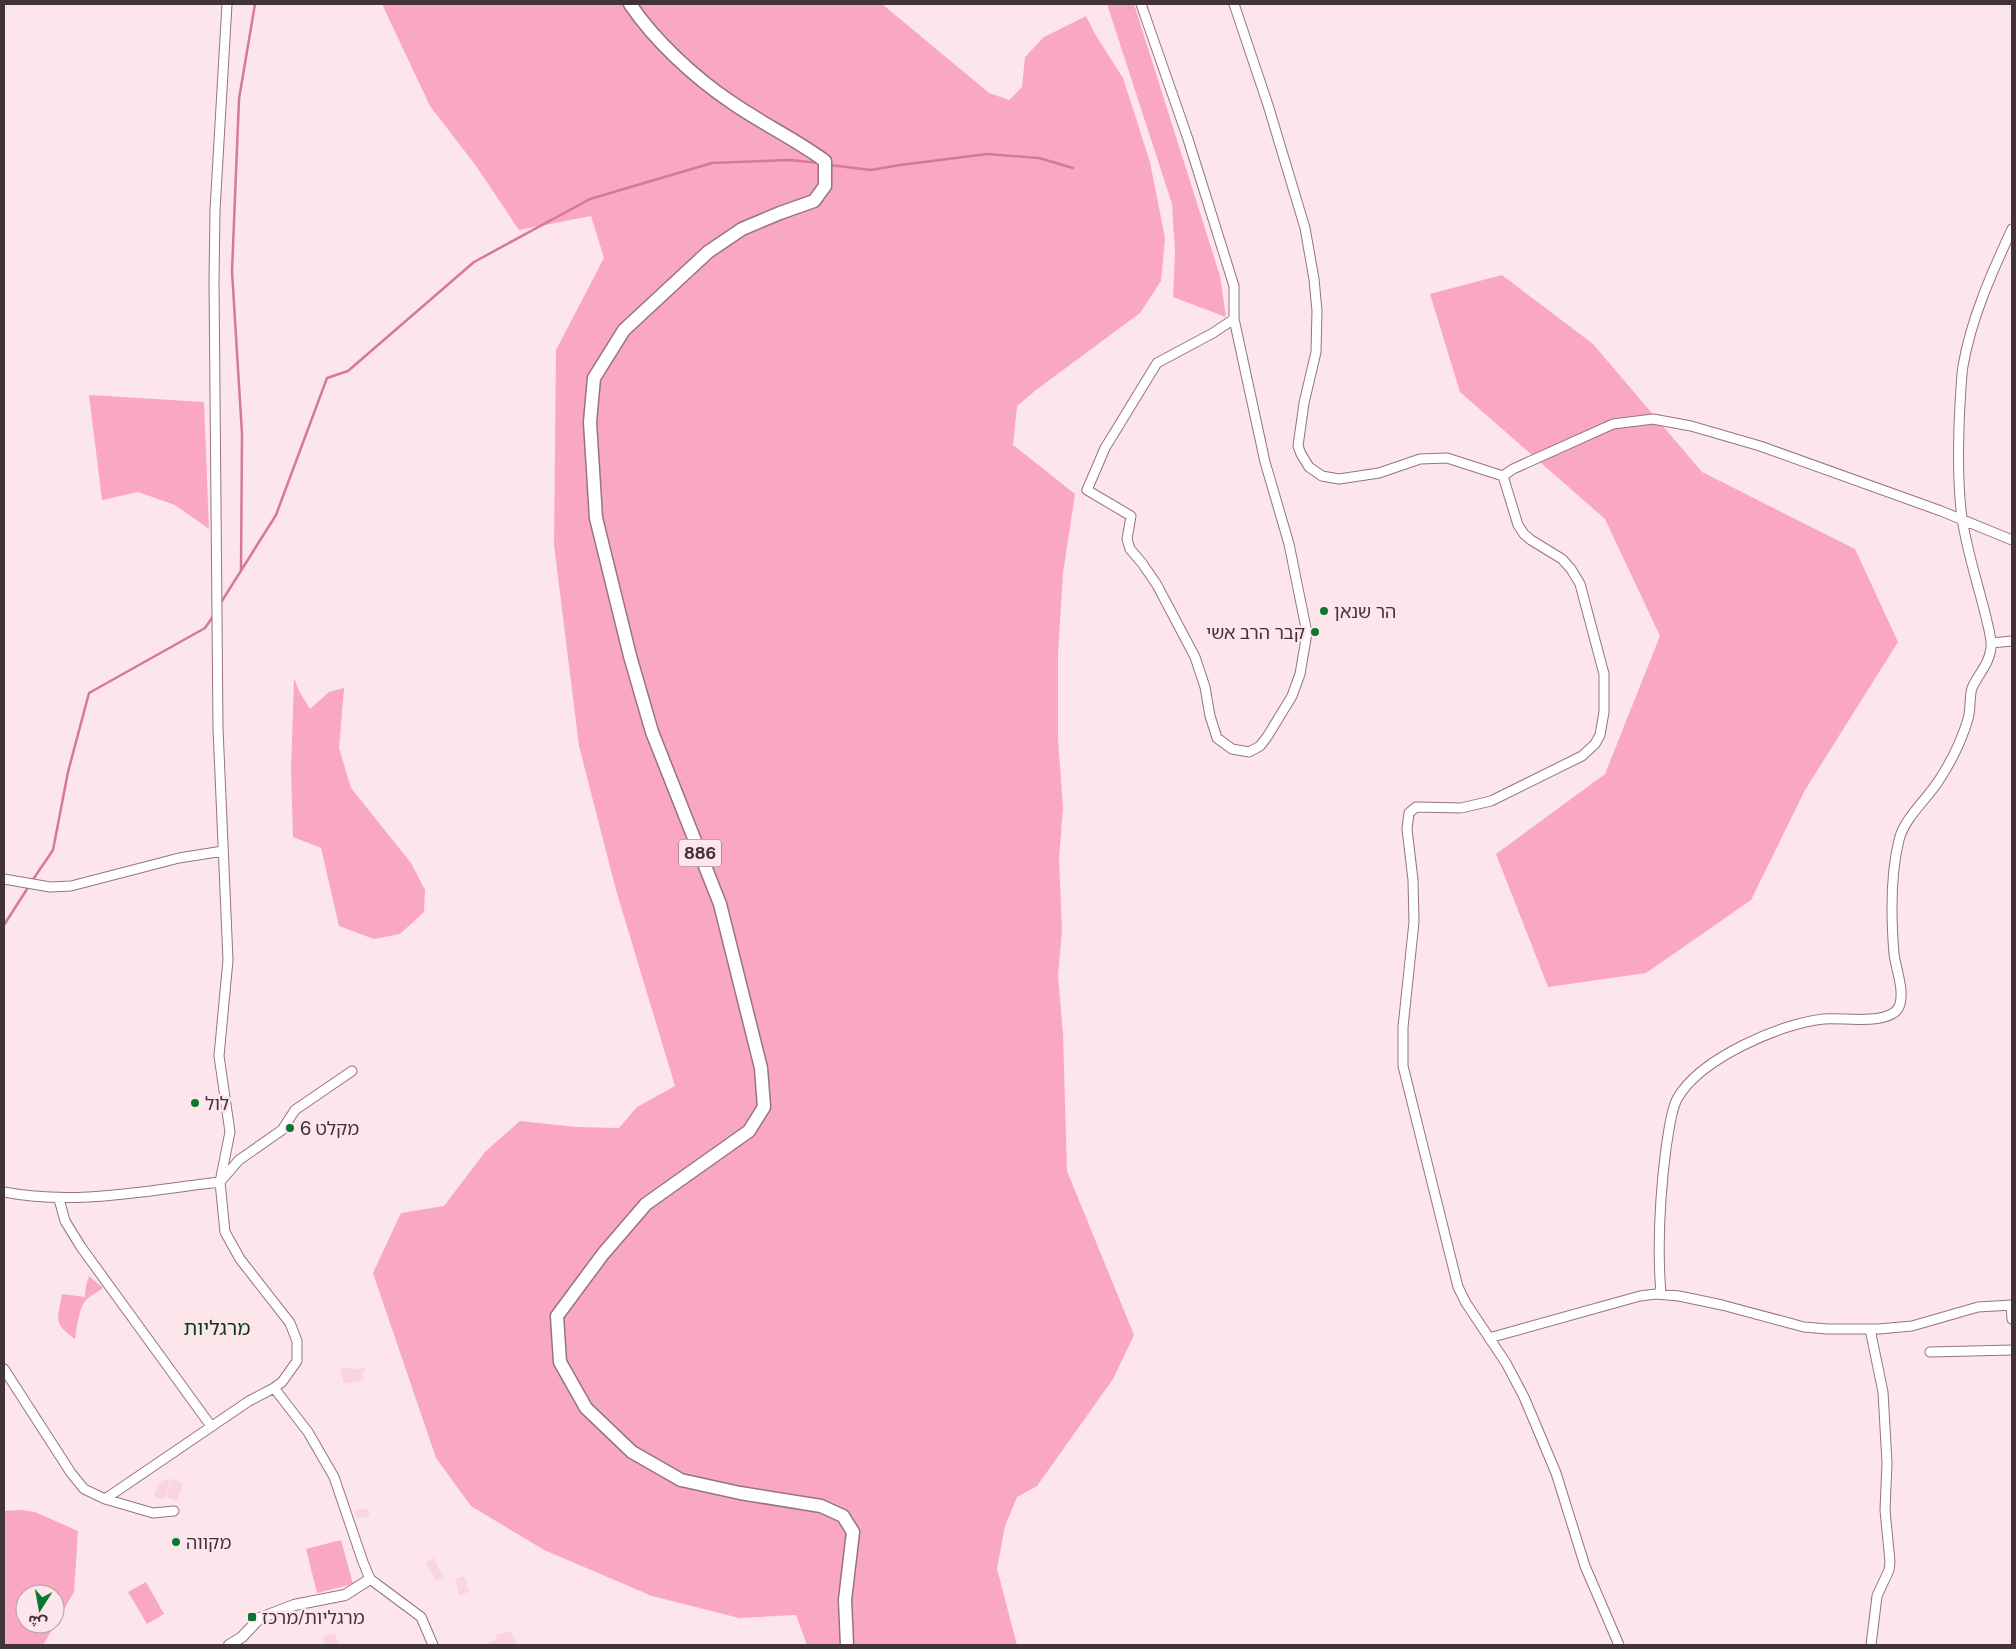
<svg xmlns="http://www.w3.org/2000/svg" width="2016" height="1649" font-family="'Public Sans','Noto Sans Arabic','Noto Sans Hebrew',sans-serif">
  <rect width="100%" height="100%" fill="#fde5ec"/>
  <path fill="#fad4e0" d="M 350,1367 L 351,1369 L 365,1368 L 366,1371 L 362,1372 L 364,1380 L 344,1384 L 340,1369 Z
    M 171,1479 L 164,1500 L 154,1496 L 158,1485 L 163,1480 Z
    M 172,1479 L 183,1483 L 177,1501 L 166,1497 Z
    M 367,1508 L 370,1516 L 357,1519 L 354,1511 Z
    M 434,1558 L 444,1578 L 436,1580 L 425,1562 Z
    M 464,1576 L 469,1592 L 459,1595 L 455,1579 Z
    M 511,1631 L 517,1645 L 489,1645 L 489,1643 L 497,1638 L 496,1635 Z
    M 335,1633 L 338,1645 L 325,1645 L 323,1636 Z"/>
  <path fill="#f9a7c3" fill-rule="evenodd" d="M 382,4 L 882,4 L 989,93 L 1009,100 L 1022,87 L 1025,57 L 1044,37 L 1086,16 L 1095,34 L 1123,78 L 1150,162 L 1165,238 L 1161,281 L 1140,313 L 1036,390 L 1017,406 L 1013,445 L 1075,494 L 1063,573 L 1058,653 L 1058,739 L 1063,808 L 1059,858 L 1062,930 L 1058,975 L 1063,1035 L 1067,1171 L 1134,1335 L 1113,1379 L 1037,1486 L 1017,1497 L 1005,1526 L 997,1569 L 1017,1645 L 807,1645 L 796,1615 L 739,1618 L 652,1596 L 544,1550 L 471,1506 L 436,1458 L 373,1273 L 401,1213 L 444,1206 L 485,1152 L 520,1121 L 576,1127 L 619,1128 L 637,1107 L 675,1086 L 616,890 L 579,746 L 554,545 L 556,350 L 604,258 L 591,216 L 519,230 L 476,166 L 430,106 Z
    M 1107,4 L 1134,4 L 1220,276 L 1226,317 L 1173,297 L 1175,252 L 1172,204 Z
    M 1502,275 L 1593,344 L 1702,472 L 1855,549 L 1898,642 L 1805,790 L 1751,900 L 1646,973 L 1548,987 L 1496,854 L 1605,774 L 1660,636 L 1605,519 L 1460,392 L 1430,294 Z
    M 89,395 L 204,402 L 209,529 L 175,505 L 138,492 L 102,500 Z
    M 294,678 L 299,691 L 310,709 L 329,692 L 344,688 L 339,748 L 351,788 L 411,863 L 425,890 L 424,912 L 400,934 L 374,939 L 339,926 L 321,848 L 293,837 L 291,771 Z
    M 89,1276 L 103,1288 C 98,1292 91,1295 86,1300 C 79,1307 77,1328 75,1339 C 52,1323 58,1320 62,1294 L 85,1297 L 86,1286 Z
    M 20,1510 L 35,1512 L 78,1531 L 74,1592 L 43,1645 L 4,1645 L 4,1511 ZM 25,1594 L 55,1594 L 55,1624 L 25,1624 Z
    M 341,1540 L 353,1584 L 317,1593 L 306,1549 Z
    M 146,1582 L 164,1614 L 147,1624 L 128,1592 Z"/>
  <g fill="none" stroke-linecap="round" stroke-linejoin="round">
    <path stroke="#d4799a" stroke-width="2.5" d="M 830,165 L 871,170 L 900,165 L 987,154 L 1039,158 L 1073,168
      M 241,570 L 242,434 L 232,271 L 239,99 L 255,4
      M 220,604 L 276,515 L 327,378 L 348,371 L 474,262 L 590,199 L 712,163 L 790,160 L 820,163
      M 32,881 L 53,850 L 68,772 L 89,693 L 205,628 L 214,615
      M 4,925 L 29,886"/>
    <defs>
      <path id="minor" d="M 1141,4 L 1188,139 L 1234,286 L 1234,319
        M 1234,4 L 1268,105 L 1305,228 L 1314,279 L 1317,311 L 1316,352 L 1304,403 L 1298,446 L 1301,454 L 1309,467 L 1322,476 L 1339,479 L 1379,473 L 1420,459 L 1447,458 L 1503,476 L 1518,525 L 1524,534 L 1531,540 L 1562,559 L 1571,569 L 1580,584 L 1604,674 L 1604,712 L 1600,735 L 1595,744 L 1582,756 L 1491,801 L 1461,808 L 1416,807 L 1409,813 L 1407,829 L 1413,880 L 1414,922 L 1403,1027 L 1403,1066 L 1458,1287 L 1466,1303 L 1506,1363 L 1524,1397 L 1556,1473 L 1585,1566 L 1619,1645
        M 1234,319 L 1265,462 L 1289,544 L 1307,633 L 1300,674 L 1292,696 L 1267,737 L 1260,746 L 1249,752 L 1232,749 L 1217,738 L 1210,716 L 1205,687 L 1195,657 L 1157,585 L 1142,563 L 1130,549 L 1127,539 L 1131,516 L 1087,490 L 1105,448 L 1157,363 L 1213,333 Z
        M 1503,476 L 1513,469 L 1613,424 L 1653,419 L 1691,426 L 1760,446 L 1941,511 L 2012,540
        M 1991,643 L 2012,641
        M 4,879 L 50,887 L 71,886 L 179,858 L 223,851
        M 4,1192 C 77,1206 147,1190 220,1182 L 239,1160 L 282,1130 L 295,1110 L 352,1071
        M 59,1199 L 65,1221 L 81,1247 L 211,1426
        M 1661,1294 C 1657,1246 1660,1196 1666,1148 C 1669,1132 1670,1113 1677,1099 C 1699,1059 1781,1023 1824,1019 C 1843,1017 1894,1027 1900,1004 C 1904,989 1896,969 1894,954 C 1891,917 1890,876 1899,840 C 1905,816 1929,798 1941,777 C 1952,760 1962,739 1968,719 C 1971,709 1969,698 1972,688 C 1978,674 1989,665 1991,648 C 1992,638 1988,627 1986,617 C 1978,584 1967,552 1962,518 C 1957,481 1958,442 1960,404 C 1961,392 1961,379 1963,366 C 1971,319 1992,272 2012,229
        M 2011,1305 L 2012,1319
        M 1870,1329 L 1883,1392 L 1887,1463 L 1885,1510 L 1890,1562 L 1889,1570 L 1877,1596 L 1871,1645
        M 1489,1338 L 1640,1296 L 1656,1294 L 1679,1296 L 1722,1305 L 1804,1327 L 1827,1329 L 1879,1329 L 1912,1326 L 1978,1307 L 2012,1305
        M 1930,1352 L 2012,1350
        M 4,1369 L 71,1473 L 84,1489 L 105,1499 L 153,1513 L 174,1511
        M 274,1388 L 308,1432 L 334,1477 L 363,1562 L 370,1579 L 421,1617 L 433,1645
        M 105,1499 L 249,1401 L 274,1388 L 282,1382 L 297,1361 L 297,1341 L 290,1323 L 240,1259 L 225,1232 L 220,1182 L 230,1132 L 219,1056 L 228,960 L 218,728 L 214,281 L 215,210 L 227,4"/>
      <path id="tertiary" d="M 229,1645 L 242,1637 L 260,1618 L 294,1605 L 345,1595 L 370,1579"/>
      <path id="primary" d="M 630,4 C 654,40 695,78 731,102 C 761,123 795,139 825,161 L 825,186 L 814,201 L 780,213 L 742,229 L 708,252 L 624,330 L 594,378 L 590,422 L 596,518 L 630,656 L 652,732 L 720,904 L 761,1068 L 764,1107 L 749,1131 L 646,1204 L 603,1254 L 557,1316 L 560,1362 L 586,1408 L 632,1452 L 681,1480 L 740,1493 L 821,1506 L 843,1516 L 853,1532 L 845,1600 L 847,1645"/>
    </defs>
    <use href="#minor" stroke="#96747f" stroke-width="11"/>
    <use href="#tertiary" stroke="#96747f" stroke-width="12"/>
    <use href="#primary" stroke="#96747f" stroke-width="15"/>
    <use href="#minor" stroke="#fff" stroke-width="9"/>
    <use href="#tertiary" stroke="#fff" stroke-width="10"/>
    <use href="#primary" stroke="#fff" stroke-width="12"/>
  </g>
  <g fill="#09782d" stroke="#fde5ec" stroke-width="2">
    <circle cx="1324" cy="611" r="5"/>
    <circle cx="1315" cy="632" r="5"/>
    <circle cx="195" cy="1103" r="5"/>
    <circle cx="290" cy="1128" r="5"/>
    <circle cx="176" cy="1542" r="5"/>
    <rect x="247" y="1612" width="10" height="10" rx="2.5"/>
  </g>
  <g text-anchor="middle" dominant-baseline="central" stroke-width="5" stroke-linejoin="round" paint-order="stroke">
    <rect fill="#fde5ec" stroke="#7a686e" stroke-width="1" x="679" y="839.5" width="42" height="27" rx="4"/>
    <g font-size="16" font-weight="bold" fill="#423338">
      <text x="700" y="853">886</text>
    </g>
    <g font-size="18" fill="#423338" stroke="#fde5ec" text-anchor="start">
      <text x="1334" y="611">הר שנאן</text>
      <text x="1305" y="632" text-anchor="end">קבר הרב אשי</text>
      <text x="205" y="1103">לול</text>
      <text x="300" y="1128">מקלט 6</text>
      <text x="186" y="1542">מקווה</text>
      <text x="262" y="1617">מרגליות/מרכז</text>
    </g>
    <g font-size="20" fill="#0a3a15" stroke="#fde5ec">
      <text x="217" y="1328">מרגליות</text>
    </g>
  </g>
  <rect width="2016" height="1649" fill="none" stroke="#423338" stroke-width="10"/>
  <g transform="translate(40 1609) rotate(191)"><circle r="24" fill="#fde5ec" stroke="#b29ea4"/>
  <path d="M0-4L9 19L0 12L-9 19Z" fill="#09782d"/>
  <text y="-8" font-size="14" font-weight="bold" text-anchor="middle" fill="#423338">ش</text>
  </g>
</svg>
